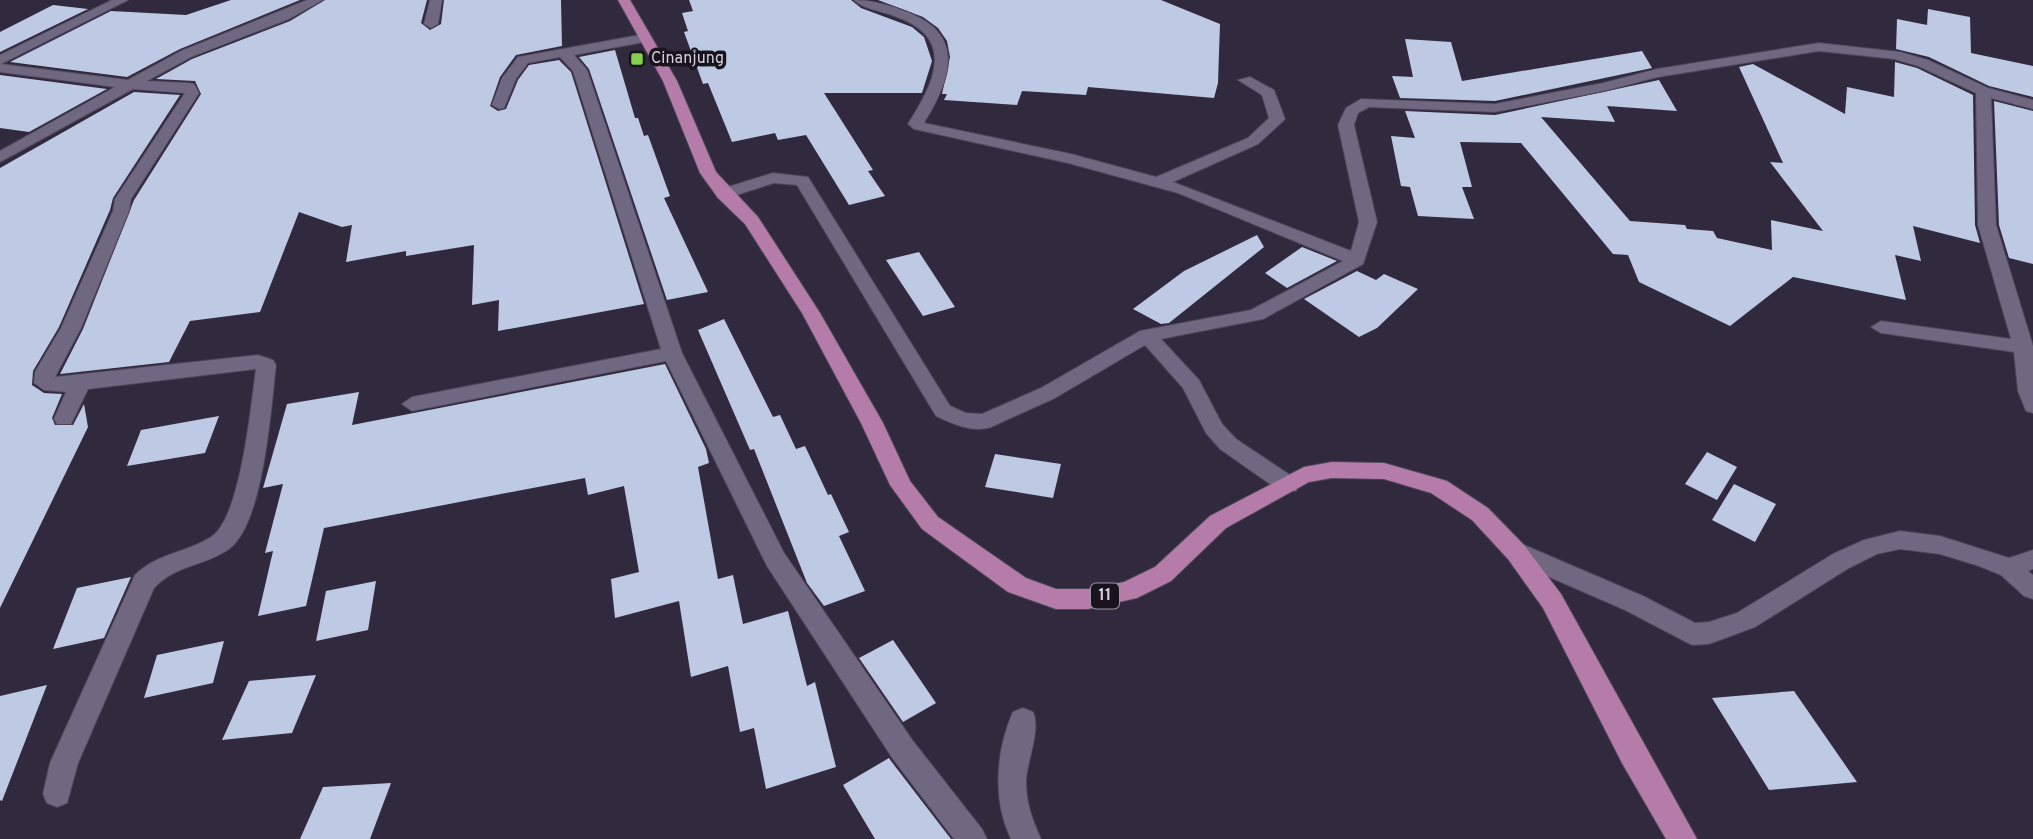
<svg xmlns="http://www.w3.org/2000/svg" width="2033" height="839" font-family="Overpass,sans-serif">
  <rect width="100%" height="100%" fill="#31293e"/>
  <path fill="#bec9e4" d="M 231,0 L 300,0 L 180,49 L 127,77 L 10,62 L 111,11 L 186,15 Z
    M 325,0 L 427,0 L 421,23 L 430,30 L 441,24 L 444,0 L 561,0 L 562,46 L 516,55 L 500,77 L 490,106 L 498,111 L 506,109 L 518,80 L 529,65 L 559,60 L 571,72 L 644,304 L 498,331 L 499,300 L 472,305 L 474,245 L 406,256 L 406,251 L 346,262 L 352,225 L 342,227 L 299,212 L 260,312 L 190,321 L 169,362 L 60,374 L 83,329 L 134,200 L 201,94 L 195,81 L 156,79 L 192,59 L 290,21 Z
    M 689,0 L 851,0 L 861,8 L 912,27 L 924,37 L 932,61 L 922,93 L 824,93 L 873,170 L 868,171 L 885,196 L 849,205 L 806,135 L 778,140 L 775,133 L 732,142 L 708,83 L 703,84 L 684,32 L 688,31 L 682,13 L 693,11 Z
    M 878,0 L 1161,0 L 1220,24 L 1218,83 L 1214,98 L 1088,87 L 1086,95 L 1022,91 L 1017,105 L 944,100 L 947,94 L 942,94 L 950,57 L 947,41 L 938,28 L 923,17 Z
    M 53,5 L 88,9 L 0,52 L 0,32 Z
    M 1928,9 L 1970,17 L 1971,53 L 2033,66 L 2033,97 L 1989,86 L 1929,57 L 1896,49 L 1897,19 L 1927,25 Z
    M 1405,39 L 1451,42 L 1462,81 L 1642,51 L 1652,68 L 1495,101 L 1400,98 L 1392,76 L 1413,77 Z
    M 615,50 L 635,118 L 638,118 L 644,136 L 648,135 L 670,196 L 664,198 L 708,292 L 667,300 L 589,69 L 579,57 Z
    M 1895,62 L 1917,68 L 1973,95 L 1975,225 L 1980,243 L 1913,226 L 1921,261 L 1895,255 L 1906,300 L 1793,277 L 1730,326 L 1639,282 L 1628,255 L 1613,254 L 1521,143 L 1460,142 L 1472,187 L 1462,187 L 1474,219 L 1418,216 L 1410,187 L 1401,186 L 1391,136 L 1415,138 L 1405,111 L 1495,115 L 1659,80 L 1677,111 L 1607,106 L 1615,122 L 1541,117 L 1630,221 L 1685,225 L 1687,229 L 1713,231 L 1717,238 L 1772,250 L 1771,220 L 1823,231 L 1770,162 L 1783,163 L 1739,67 L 1753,64 L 1845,114 L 1847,87 L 1894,97 Z
    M 0,75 L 107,89 L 29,132 L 0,128 Z
    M 134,92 L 180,95 L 113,198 L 110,210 L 59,327 L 33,371 L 32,385 L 44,393 L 62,394 L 52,418 L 55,425 L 73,425 L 84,404 L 88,427 L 0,608 L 0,168 Z
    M 1994,101 L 2033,111 L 2033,264 L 2009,258 L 1999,225 Z
    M 1257,235 L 1264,247 L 1169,323 L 1161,324 L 1133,309 L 1184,271 Z
    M 1302,247 L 1337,261 L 1287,288 L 1265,273 Z
    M 919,252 L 955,307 L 923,316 L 886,260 Z
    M 1357,271 L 1376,280 L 1384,274 L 1418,289 L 1377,328 L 1359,337 L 1304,299 Z
    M 724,319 L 773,417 L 780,415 L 796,449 L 805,446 L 828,495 L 831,494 L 849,532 L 839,536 L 865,591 L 824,606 L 807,583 L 754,449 L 750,450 L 698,330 Z
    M 665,364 L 706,449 L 709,463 L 698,467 L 718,579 L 733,575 L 743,624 L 788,611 L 807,686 L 815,682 L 836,767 L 766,789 L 754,728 L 740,732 L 728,666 L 691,677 L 679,601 L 615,618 L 611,579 L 639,572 L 624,486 L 588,495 L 585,478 L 324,528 L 306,606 L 258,616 L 273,551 L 265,553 L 283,484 L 263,488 L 287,404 L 359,392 L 352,425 Z
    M 219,416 L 205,453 L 127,466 L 141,430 Z
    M 1707,452 L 1737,467 L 1717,500 L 1685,484 Z
    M 995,454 L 1061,464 L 1053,498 L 985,487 Z
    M 1734,484 L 1776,504 L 1755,542 L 1712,520 Z
    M 131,577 L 104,638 L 53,649 L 77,588 Z
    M 376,581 L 368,630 L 316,641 L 326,591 Z
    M 893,640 L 936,703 L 903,722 L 859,658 Z
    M 224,641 L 213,683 L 144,698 L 157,655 Z
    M 316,675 L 292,733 L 222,740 L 249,681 Z
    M 47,685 L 2,801 L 0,800 L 0,696 Z
    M 1794,691 L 1857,782 L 1769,790 L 1712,698 Z
    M 889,758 L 891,761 L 951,839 L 875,839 L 843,785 Z
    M 391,783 L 370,839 L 300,839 L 323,787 Z"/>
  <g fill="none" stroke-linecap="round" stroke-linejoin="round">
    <defs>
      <path id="street" d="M 112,0 L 128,0 L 1,64 L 128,80 L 181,51 L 307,0 L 323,0 L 289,19 L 191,57 L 147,81 L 189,83 L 194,84 L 199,93 L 131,199 L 129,211 L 81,328 L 55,377 L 258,355 L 273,360 L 276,365 C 271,407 264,523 229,549 C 205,566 175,565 154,588 L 78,763 L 67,803 L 57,807 L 47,803 L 43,794 L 50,763 L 135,575 C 157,553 186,553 211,537 C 241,518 251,404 256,369 L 88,389 L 71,424 L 57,424 L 54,419 L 66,392 L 44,390 L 34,383 L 35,372 L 61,328 L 113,211 L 115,199 L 185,93 L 133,89 L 0,162 L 0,151 L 115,87 L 0,72 L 0,55 Z
        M 430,0 L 442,0 L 438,24 L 431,28 L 424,24 Z
        M 854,0 C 871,0 885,4 902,10 C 965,32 954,74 924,123 L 1071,154 L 1156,177 L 1248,138 L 1269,118 L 1262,95 L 1238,80 L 1250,77 L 1274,90 L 1285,119 L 1282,122 L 1258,144 L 1173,182 L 1351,251 L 1359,222 L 1338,125 L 1346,108 L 1361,99 L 1495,104 L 1603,83 L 1657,69 L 1819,43 L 1900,52 L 1928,60 L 1988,88 L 2033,100 L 2033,109 L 1991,98 L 1996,225 L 2033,346 L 2033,413 L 2026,411 L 2018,391 L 2014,352 L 1881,333 L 1871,327 L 1881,321 L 2011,339 L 1978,225 L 1976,93 L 1918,66 L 1894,59 L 1819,51 L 1658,77 L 1604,91 L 1495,112 L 1369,107 L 1358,113 L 1354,125 L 1377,222 L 1363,264 L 1263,319 L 1161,339 L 1199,380 L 1222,424 L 1236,439 L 1296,479 L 1299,485 L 1296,491 L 1280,491 L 1220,449 L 1206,433 L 1183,388 L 1145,345 L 1055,398 L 991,427 C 972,433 953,424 936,416 L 797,185 L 774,183 L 724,199 L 718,198 L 718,190 L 773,173 L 808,177 L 950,406 L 966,413 L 982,414 L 1041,388 L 1140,331 L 1251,310 L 1343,261 L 1178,193 L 1068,163 L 914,129 L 908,124 C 936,80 956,37 894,16 C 881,11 863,9 854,0 Z
        M 645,34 L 650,35 L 650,41 L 574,55 L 587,70 L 682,353 L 784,553 L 913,741 L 982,829 L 987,839 L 954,839 L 893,759 L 767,566 L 666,361 L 412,411 L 402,404 L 412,397 L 661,349 L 573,71 L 560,57 L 528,63 L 516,79 L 504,108 L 499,109 L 492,105 L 502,78 L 518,57 Z
        M 1900,531 L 1940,536 L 2009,558 L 2033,550 L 2033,569 L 2028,571 L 2033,575 L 2033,599 L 2024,596 L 2001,575 L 1979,566 L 1940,554 L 1900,549 L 1877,554 L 1849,568 L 1755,627 L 1709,644 L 1692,645 L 1625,610 L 1508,559 L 1504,552 L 1508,545 L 1516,543 L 1524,545 L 1643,596 L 1695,623 L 1709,622 L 1737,613 L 1833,554 L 1864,540 Z
        M 1023,708 L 1033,712 C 1041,730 1027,760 1026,781 C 1026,803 1032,819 1041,839 L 1011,839 C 992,800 996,750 1013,712 Z"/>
      <path id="highway" d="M 618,0 L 630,0 L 677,81 L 716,172 L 758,217 L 820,313 L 883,423 L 910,481 L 938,517 L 1026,578 L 1056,589 L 1088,589 L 1124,582 L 1155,567 L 1210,516 L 1304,467 L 1332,462 L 1384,463 L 1447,481 L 1488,508 L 1524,545 L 1561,594 L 1697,839 L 1666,839 L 1622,763 L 1543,608 L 1508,559 L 1472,520 L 1431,493 L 1384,479 L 1332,478 L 1309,482 L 1226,528 L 1171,581 L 1137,598 L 1088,609 L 1056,609 L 1008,592 L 922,529 L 890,485 L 861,423 L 802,313 L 745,224 L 718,198 L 700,173 L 663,81 Z"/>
    </defs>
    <use href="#street" stroke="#4d4659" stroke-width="2"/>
    <use href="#highway" stroke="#4d4659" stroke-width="2"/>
    <use href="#street" fill="#706780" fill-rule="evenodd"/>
    <use href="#highway" fill="#b67ca9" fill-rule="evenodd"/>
  </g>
  <rect fill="#84cf4d" stroke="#17141d" stroke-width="2.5" x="630" y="52" width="14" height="14" rx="3.5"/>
  <g text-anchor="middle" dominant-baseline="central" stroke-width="7" stroke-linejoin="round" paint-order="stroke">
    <g font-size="16" fill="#d4d0de" stroke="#17141d" text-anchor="start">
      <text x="651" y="59">Cinanjung</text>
    </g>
    <rect fill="#17141d" stroke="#9b98a4" stroke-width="2" x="1091" y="583.5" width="28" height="25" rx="5"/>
    <g font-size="16" font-weight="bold" fill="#d4d0de">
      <text x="1105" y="596">11</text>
    </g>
  </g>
</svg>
